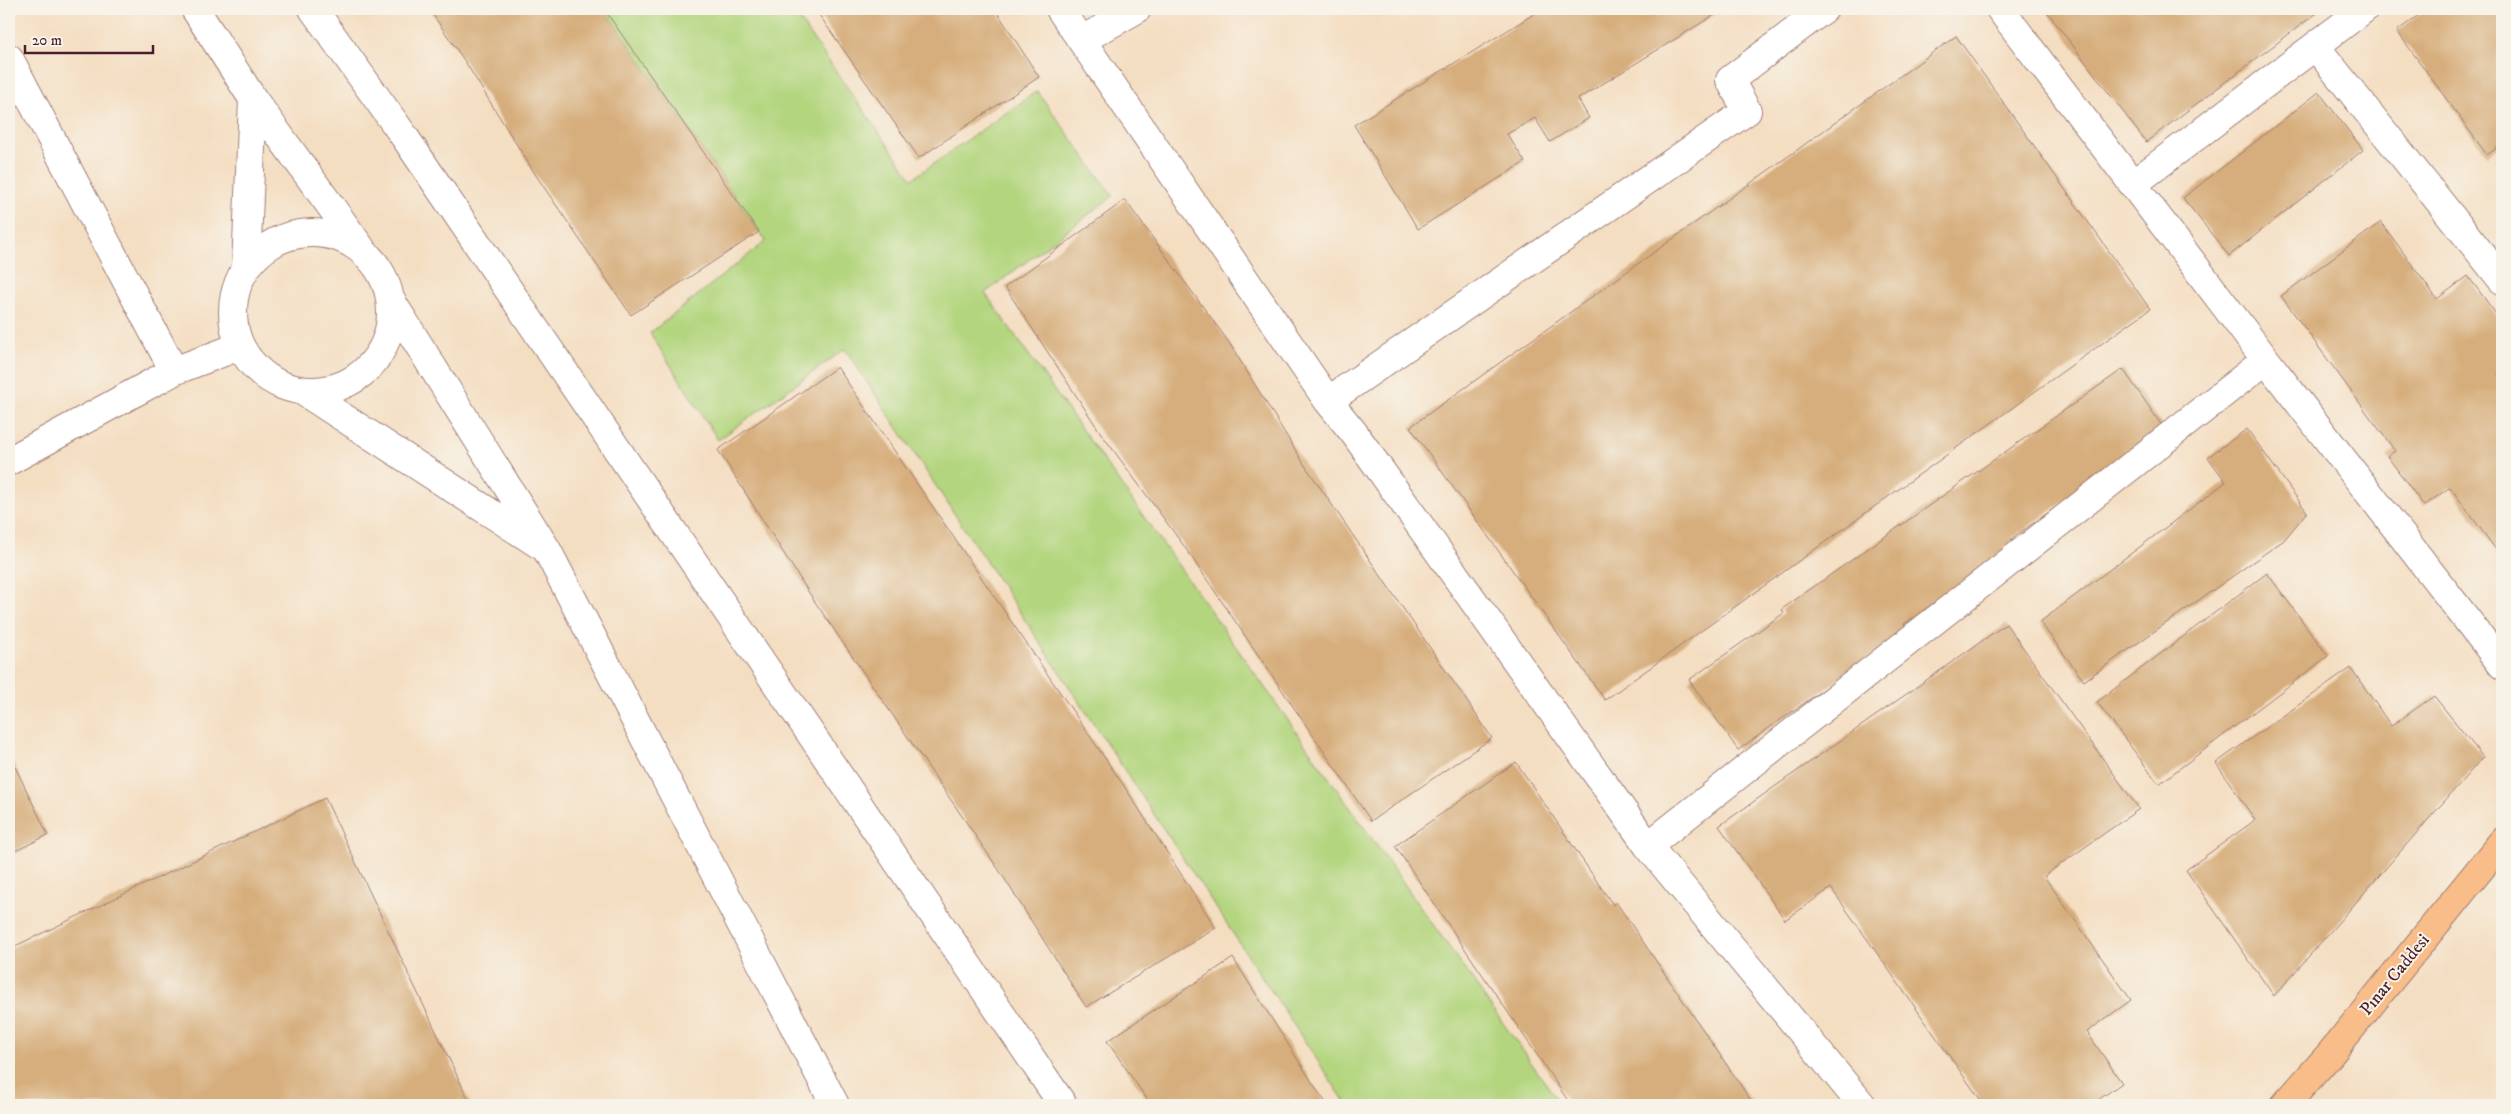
<svg xmlns="http://www.w3.org/2000/svg" width="2511" height="1114" font-family="'IM FELL DW Pica',serif">
  <rect width="100%" height="100%" fill="#f7f3e8"/>
  <filter id="ink" filterUnits="userSpaceOnUse"><feTurbulence type="fractalNoise" baseFrequency=".02" numOctaves="2"/><feDisplacementMap in="SourceGraphic" scale="10" xChannelSelector="R" yChannelSelector="G"/><feConvolveMatrix kernelMatrix="1 2 1 2 8 2 1 2 1" color-interpolation-filters="sRGB"/></filter>
  <filter id="wash" filterUnits="userSpaceOnUse"><feTurbulence type="fractalNoise" baseFrequency=".0096" numOctaves="4" result="noise"/><feDisplacementMap in="SourceGraphic" scale="20" xChannelSelector="R" yChannelSelector="G"/><feGaussianBlur stdDeviation="1.12" result="paint"/><feColorMatrix in="noise" values="0 0 0 0 0 0 0 0 0 0 0 0 0 0 0 0 0 1.4 0 .05"/><feComposite in="paint" operator="in"/></filter>
  <g filter="url(#wash)">
    <rect width="100%" height="100%" fill="#f4dec2"/>
    <path fill="#b2d57e" stroke="#7e7a54" d="M 604,9 L 792,9 L 912,179 L 1037,91 L 1113,196 L 985,293 L 1561,1105 L 1347,1105 L 845,349 L 718,440 L 650,333 L 766,241 Z"/>
    <g id="blocks">
      <path fill="#d6ad7c" d="M 429,9 L 604,9 L 759,232 L 631,315 L 535,174 L 464,60 Z
        M 815,9 L 995,9 L 1039,77 L 919,158 Z
        M 1542,9 L 1724,9 L 1578,99 L 1589,118 L 1550,142 L 1535,118 L 1507,134 L 1525,162 L 1418,229 L 1354,125 Z
        M 2045,9 L 2322,9 L 2146,142 Z
        M 2427,9 L 2502,9 L 2502,144 L 2487,155 L 2397,31 Z
        M 1956,36 L 2150,309 L 1605,700 L 1410,427 Z
        M 2319,92 L 2363,150 L 2229,256 L 2183,198 Z
        M 1125,200 L 1228,341 L 1304,464 L 1492,738 L 1371,821 L 1184,546 L 1100,432 L 1005,287 Z
        M 2381,222 L 2437,299 L 2468,276 L 2502,322 L 2502,371 L 2498,374 L 2502,379 L 2502,558 L 2450,487 L 2424,506 L 2387,456 L 2395,451 L 2281,296 Z
        M 837,367 L 1124,786 L 1216,928 L 1086,1007 L 999,870 L 813,599 L 718,450 Z
        M 2123,369 L 2165,430 L 2011,539 L 2016,545 L 1904,624 L 1908,630 L 1738,750 L 1689,680 L 1784,613 L 1782,609 Z
        M 2247,429 L 2307,512 L 2284,540 L 2084,681 L 2040,622 L 2226,482 L 2208,457 Z
        M 2267,573 L 2328,656 L 2159,784 L 2097,702 Z
        M 2006,624 L 2139,809 L 2044,876 L 2131,1000 L 2087,1032 L 2122,1083 L 2091,1105 L 1984,1105 L 1831,888 L 1785,920 L 1719,826 Z
        M 2351,668 L 2391,726 L 2434,696 L 2483,757 L 2274,996 L 2186,870 L 2255,820 L 2216,763 Z
        M 9,754 L 48,835 L 9,854 Z
        M 1516,762 L 1613,905 L 1616,902 L 1754,1105 L 1571,1105 L 1395,846 Z
        M 325,798 L 471,1105 L 9,1105 L 9,949 Z
        M 1233,958 L 1321,1096 L 1328,1105 L 1151,1105 L 1107,1041 Z"/>
    </g>
  </g>
  <g filter="url(#ink)">
    <use href="#blocks" fill-opacity="0" stroke="#9f7e76" stroke-width="1"/>
    <g fill="none" stroke-linecap="round" stroke-linejoin="round">
      <defs>
        <path id="minor" d="M 195,9 L 253,99 L 361,248
          M 313,9 L 404,136 L 1063,1105
          M 1060,9 L 1328,401 L 1354,433 L 1648,846 L 1862,1105
          M 2000,9 L 2266,360 L 2502,665
          M 1082,40 L 1137,9
          M 2316,47 L 2502,280
          M 9,58 L 174,371 L 9,461
          M 2133,184 L 2364,9
          M233 312a79 79 0 1 1 158 0a79 79 0 1 1-158 0Z
          M 246,268 L 253,99
          M 390,299 L 547,550 L 835,1105
          M 158,380 L 174,371 L 240,346
          M 304,392 L 540,545
          M 1328,401 L 1747,111 L 1730,80 L 1824,9
          M 1648,846 L 2266,360"/>
        <path id="major" d="M 2285,1105 L 2331,1053 L 2502,842"/>
      </defs>
      <use href="#minor" stroke="#9f7e76" stroke-width="30"/>
      <use href="#major" stroke="#9f7e76" stroke-width="30"/>
      <use href="#minor" stroke="#fff" stroke-width="28"/>
      <use href="#major" stroke="#f8bd88" stroke-width="28"/>
    </g>
  </g>
  <g text-anchor="middle" dominant-baseline="central" stroke-width="4" stroke-linejoin="round" paint-order="stroke">
    <g font-size="18" fill="#4a1f2b" stroke="#f7f3e8">
      <text transform="translate(2395 975) rotate(-51)">Pınar Caddesi</text>
    </g>
  </g>
  <rect width="2511" height="1114" fill="none" stroke="#f7f3e8" stroke-width="30"/>
  <path d="M25 45v8h128v-8" fill="none" stroke="#4a1f2b" stroke-width="2.5"/>
  <text x="32" y="45" font-size="15" fill="#4a1f2b" stroke="#f7f3e8" stroke-width="4" paint-order="stroke">20 m</text>
</svg>
